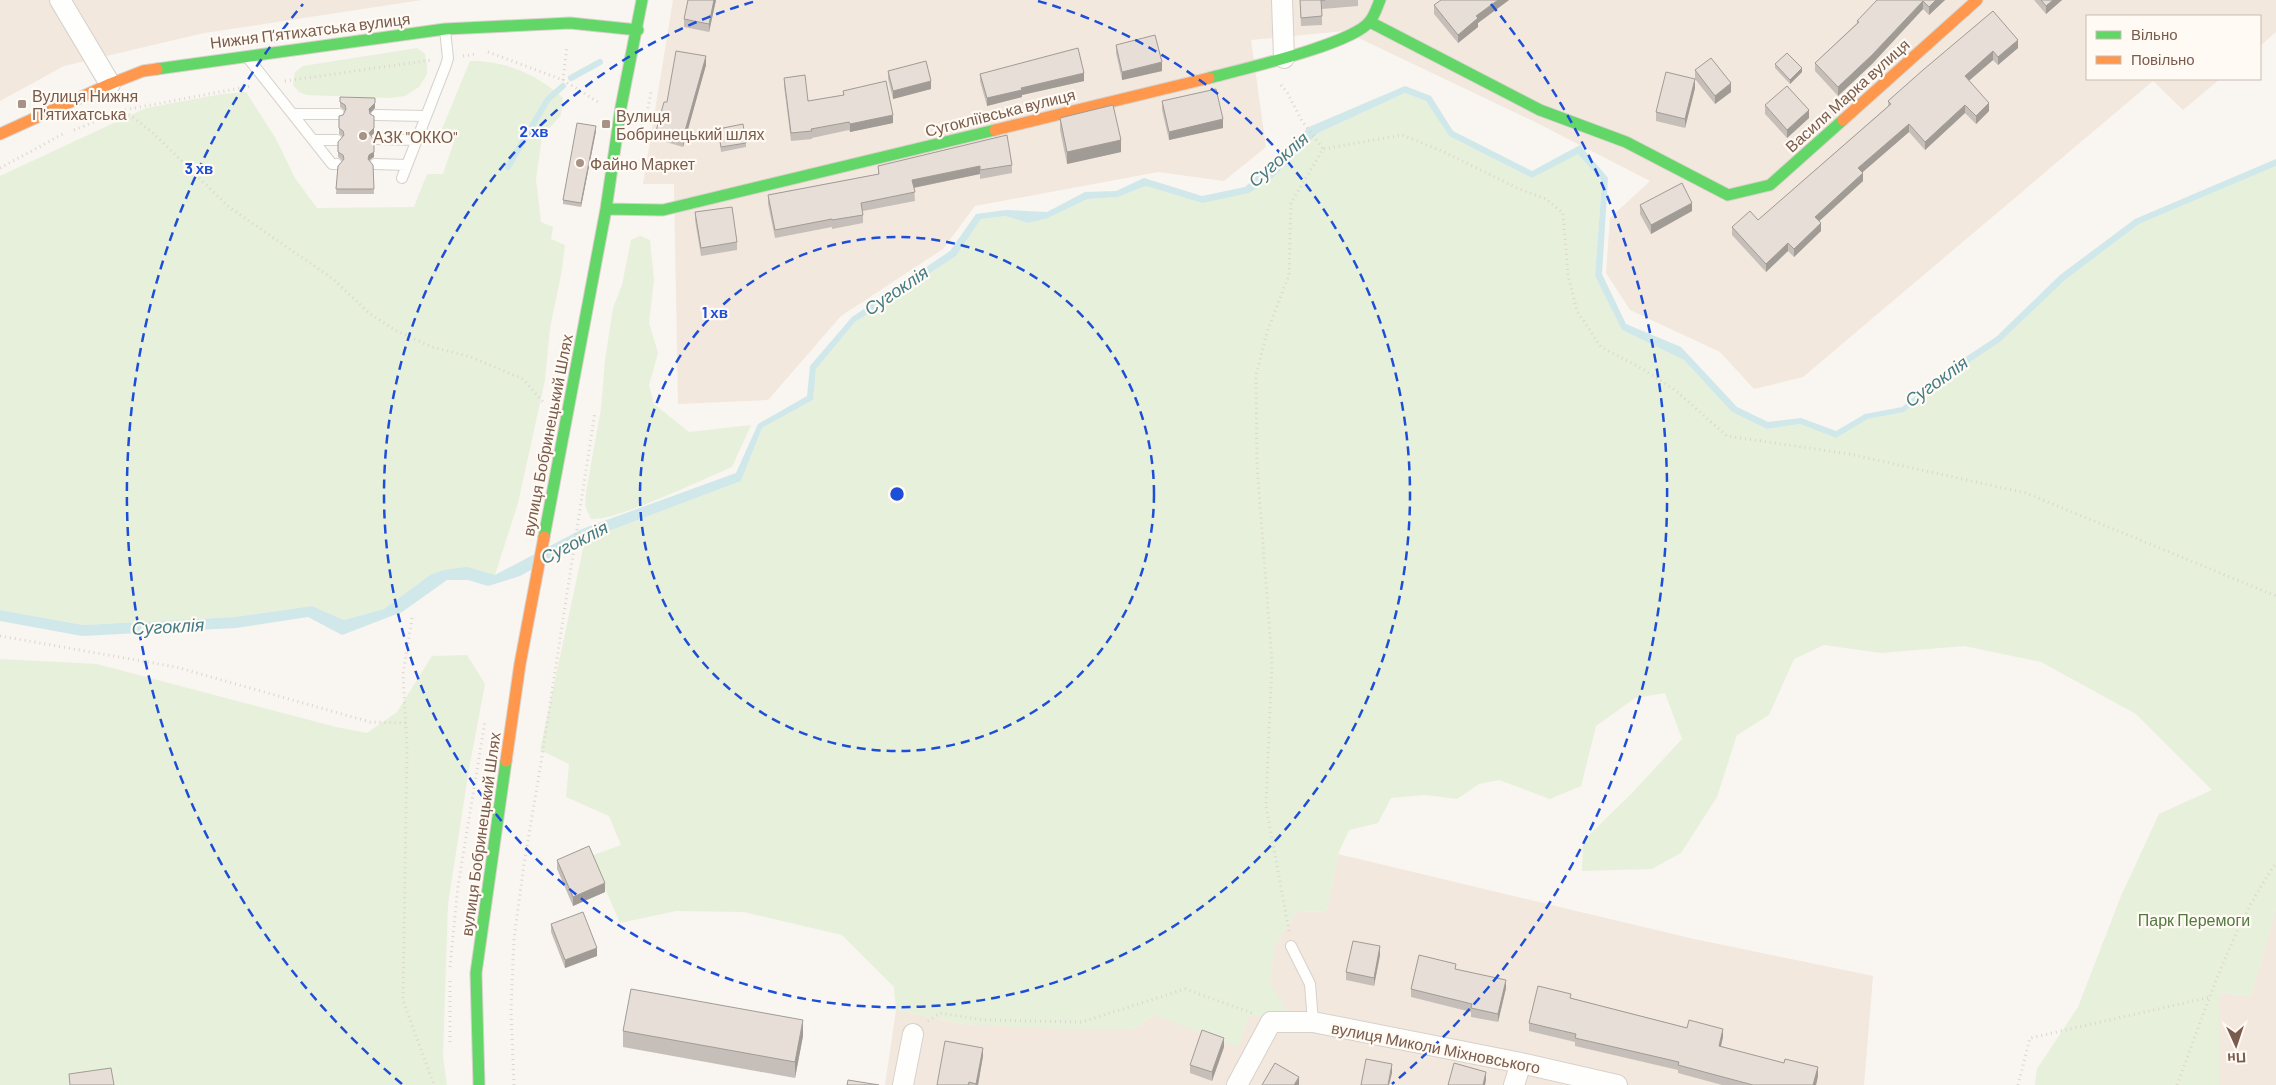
<svg xmlns="http://www.w3.org/2000/svg" width="2276" height="1085" font-family="Barlow,sans-serif">
  <rect width="100%" height="100%" fill="#f9f5f0"/>
  <path fill="#f2e8de" d="M 0,0 L 422,0 L 204,33 L 64,66 L 0,101 Z
    M 673,0 L 2276,0 L 2276,32 L 2260,46 L 2260,16 L 2087,16 L 2087,79 L 2220,79 L 2183,110 L 2153,81 L 1803,377 L 1754,389 L 1720,352 L 1630,310 L 1606,273 L 1610,218 L 1650,181 L 1539,124 L 1344,31 L 1251,40 L 1266,147 L 1224,181 L 1158,172 L 975,206 L 943,249 L 841,316 L 768,400 L 678,404 L 674,184 L 643,184 Z
    M 1338,854 L 1694,939 L 1873,976 L 1864,1085 L 885,1085 L 896,1010 L 962,1024 L 1133,1029 L 1155,1015 L 1238,1046 L 1249,1016 L 1270,983 L 1274,947 L 1296,912 L 1327,911 Z
    M 2276,909 L 2276,1085 L 2219,1085 L 2219,993 L 2251,996 Z"/>
  <path fill="#e7f0db" d="M 417,48 L 425,54 L 427,64 L 427,74 L 419,87 L 405,96 L 390,98 L 307,95 L 299,92 L 293,85 L 295,72 L 303,66 Z
    M 470,61 C 507,61 536,74 563,98 L 561,115 L 542,137 L 536,179 L 541,222 L 553,227 L 551,239 L 565,245 L 562,270 L 550,328 L 545,380 L 518,503 L 495,575 L 430,575 L 384,609 L 344,620 L 312,606 L 234,617 L 83,625 L 0,610 L 0,176 L 146,108 L 222,94 L 246,92 L 276,139 L 295,178 L 317,208 L 414,207 L 427,174 L 443,174 L 458,130 L 442,129 Z
    M 1405,93 L 1426,101 L 1449,136 L 1532,178 L 1578,153 L 1602,181 L 1595,276 L 1622,330 L 1684,360 L 1732,412 L 1767,429 L 1800,424 L 1836,438 L 1868,419 L 1904,412 L 1952,374 L 2000,342 L 2065,280 L 2139,224 L 2276,166 L 2276,909 L 2251,996 L 2219,993 L 2219,1085 L 2035,1085 L 2037,1069 L 2078,1007 L 2121,896 L 2159,814 L 2212,790 L 2136,714 L 2041,662 L 1964,646 L 1881,653 L 1824,645 L 1794,659 L 1769,715 L 1737,735 L 1717,797 L 1681,853 L 1652,869 L 1582,871 L 1583,841 L 1633,792 L 1682,739 L 1665,693 L 1635,698 L 1596,726 L 1581,786 L 1550,799 L 1499,780 L 1479,784 L 1457,799 L 1425,795 L 1391,798 L 1378,823 L 1349,830 L 1338,854 L 1327,911 L 1296,912 L 1274,947 L 1270,983 L 1289,1014 L 1249,1016 L 1238,1047 L 1155,1015 L 1133,1029 L 1057,1029 L 962,1024 L 896,1010 L 894,987 L 842,935 L 744,912 L 676,911 L 620,923 L 591,856 L 621,845 L 609,816 L 566,797 L 569,764 L 540,750 L 585,540 L 741,481 L 762,428 L 813,400 L 816,369 L 855,322 L 956,256 L 981,219 L 1007,216 L 1028,223 L 1048,218 L 1089,199 L 1118,197 L 1146,186 L 1202,203 L 1273,178 L 1318,133 Z
    M 640,236 L 650,240 L 654,280 L 649,323 L 658,353 L 649,385 L 654,404 L 689,432 L 751,425 L 732,467 C 703,479 617,521 591,519 L 585,506 L 586,492 L 601,409 L 605,360 L 613,308 L 622,285 L 631,240 Z
    M 467,655 L 485,684 L 469,769 L 448,904 L 443,1056 L 447,1085 L 0,1085 L 0,659 L 97,664 L 336,727 L 367,733 L 397,712 L 432,656 Z"/>
  <path fill="#d0e8ea" d="M 1405,86 L 1431,96 L 1453,131 L 1532,171 L 1580,145 L 1608,178 L 1602,274 L 1626,324 L 1681,347 L 1737,407 L 1768,422 L 1801,418 L 1836,431 L 1865,414 L 1902,407 L 1949,368 L 1996,337 L 2060,275 L 2135,219 L 2276,159 L 2276,166 L 2139,224 L 2065,280 L 2000,342 L 1952,374 L 1904,412 L 1868,419 L 1836,438 L 1800,424 L 1767,429 L 1732,412 L 1684,360 L 1622,330 L 1595,276 L 1602,181 L 1578,154 L 1532,178 L 1449,136 L 1426,101 L 1405,93 L 1318,133 L 1273,178 L 1249,193 L 1202,203 L 1146,186 L 1118,197 L 1088,199 L 1048,218 L 1028,223 L 1006,216 L 981,219 L 956,256 L 855,322 L 816,369 L 813,400 L 762,428 L 741,481 L 585,540 L 520,576 L 488,586 L 468,580 L 447,580 L 402,612 L 342,635 L 308,617 L 236,628 L 82,636 L 0,621 L 0,610 L 83,625 L 234,617 L 312,606 L 344,620 L 384,609 L 430,575 L 444,570 L 467,567 L 495,575 L 582,529 L 736,473 L 758,424 L 807,396 L 810,366 L 852,317 L 950,251 L 976,214 L 1006,210 L 1047,212 L 1085,192 L 1116,191 L 1144,178 L 1202,196 L 1245,187 L 1309,127 Z"/>
  <g fill="none" stroke-linecap="round" stroke-linejoin="round">
    <path stroke="#d0e8ea" stroke-width="6" d="M 571,78 L 600,62
      M 508,167 L 548,99 L 563,86"/>
    <defs>
      <path id="lane" d="M 248,58 L 332,164 L 337,164
        M 293,114 L 339,114
        M 376,115 L 425,116
        M 376,139 L 416,140
        M 313,140 L 337,140
        M 375,164 L 407,165
        M 402,178 L 446,65 L 448,58 L 445,30
        M 1291,946 L 1310,984 L 1313,1022"/>
      <path id="street" d="M 60,0 L 110,84
        M 1282,0 L 1284,58
        M 903,1085 L 913,1034
        M 1237,1085 L 1271,1022 L 1313,1022 L 1521,1063 L 1617,1085
        M 1514,1085 L 1521,1063"/>
      <path id="fast" d="M 1370,22 L 1540,110 L 1626,142 L 1728,195 L 1770,185 L 1843,120
        M 157,69 L 445,29 L 570,23 L 638,30
        M 1209,78 C 1239,70 1354,44 1370,21 C 1375,15 1377,7 1380,0
        M 606,209 L 663,210 L 995,130
        M 544,537 L 606,209 L 621,107 L 642,0
        M 479,1085 L 476,973 L 506,761"/>
      <path id="slow" d="M 1843,120 L 1977,0
        M 995,130 L 1209,78
        M 0,134 L 110,84 L 143,71 L 157,69
        M 506,761 L 520,664 L 544,537"/>
    </defs>
    <use href="#lane" stroke="#d7d1cb" stroke-width="12"/>
    <use href="#street" stroke="#d7d1cb" stroke-width="22"/>
    <use href="#fast" stroke="#d9d2cb" stroke-width="13"/>
    <use href="#slow" stroke="#d9d2cb" stroke-width="13"/>
    <path stroke="#dcd5d0" stroke-width="3" stroke-dasharray="1 4" stroke-linecap="butt" d="M 488,52 L 563,80 L 598,102
      M 463,56 L 477,54
      M 563,80 L 567,46
      M 285,81 L 432,60
      M 1281,85 L 1287,92 L 1302,121 L 1323,149
      M 125,111 L 152,132 L 229,207 L 333,279 L 369,313 L 395,330 L 432,347 L 471,357 L 523,379 L 544,403
      M 645,123 L 651,92
      M 74,130 L 124,110 L 251,86
      M 0,168 L 63,134
      M 412,618 L 403,674 L 407,746 L 403,1000 L 434,1085
      M 0,636 L 176,667 L 370,722 L 406,723
      M 1289,931 L 1266,806 L 1272,662 L 1257,465 L 1256,375 L 1267,332 L 1289,275 L 1291,203 L 1323,149 L 1402,135 L 1442,151 L 1517,188 L 1546,199 L 1563,213 L 1568,275 L 1577,311 L 1601,347 L 1641,368 L 1675,390 L 1727,436 L 1849,454 L 2026,493 L 2276,596
      M 450,967 L 458,886 L 485,721
      M 450,981 L 450,1042
      M 928,1021 L 940,1013 L 983,1020 L 1082,1022 L 1185,989 L 1252,1013
      M 514,1085 L 511,1009 L 514,939 L 524,864 L 540,769 L 595,412
      M 2018,1085 L 2030,1038 L 2211,997
      M 2177,1085 C 2206,1009 2230,930 2276,863"/>
    <use href="#lane" stroke="#fefefd" stroke-width="10"/>
    <use href="#street" stroke="#fefefd" stroke-width="20"/>
    <use href="#fast" stroke="#63d668" stroke-width="11"/>
    <use href="#slow" stroke="#ff974d" stroke-width="11"/>
  </g>
  <path fill="#c6bfb9" d="M 716,0 L 709,32 L 684,27 L 684,19 Z
    M 1300,0 L 1358,0 L 1358,6 L 1322,9 L 1322,25 L 1301,26 Z
    M 1441,0 L 1509,0 L 1478,23 L 1478,27 L 1458,43 L 1434,14 L 1434,5 Z
    M 1883,0 L 1945,0 L 1929,15 L 1923,9 L 1872,64 L 1838,96 L 1815,71 L 1815,63 L 1857,23 L 1857,21 Z
    M 2034,0 L 2062,0 L 2046,14 Z
    M 1993,11 L 2018,48 L 1998,65 L 1993,60 L 1969,81 L 1989,111 L 1976,124 L 1965,113 L 1925,150 L 1909,132 L 1863,172 L 1863,181 L 1819,221 L 1821,231 L 1794,257 L 1788,251 L 1766,272 L 1732,235 L 1732,227 L 1758,220 L 1888,106 L 1888,101 Z
    M 1116,45 L 1162,71 L 1122,80 L 1116,53 Z
    M 1775,64 L 1802,72 L 1790,84 L 1775,68 Z
    M 706,65 L 683,147 L 656,139 L 656,131 L 667,102 Z
    M 1695,70 L 1731,92 L 1715,104 L 1695,79 Z
    M 888,71 L 931,89 L 893,99 L 888,79 Z
    M 980,74 L 1084,81 L 1022,95 L 1022,97 L 987,106 L 980,81 Z
    M 784,78 L 808,101 L 843,95 L 843,91 L 893,123 L 850,132 L 849,130 L 812,138 L 812,139 L 791,141 L 784,86 Z
    M 1695,88 L 1685,128 L 1656,121 L 1656,112 Z
    M 340,97 L 375,98 L 375,108 L 370,113 L 374,133 L 371,136 L 374,157 L 369,161 L 373,165 L 374,194 L 336,194 L 338,166 L 343,161 L 338,157 L 338,142 L 343,137 L 339,134 L 339,116 L 343,115 L 345,111 L 340,107 Z
    M 1162,101 L 1223,128 L 1169,140 L 1162,110 Z
    M 1765,105 L 1809,118 L 1787,138 L 1765,114 Z
    M 1060,118 L 1121,152 L 1067,164 L 1060,130 Z
    M 718,129 L 746,143 L 746,147 L 721,152 Z
    M 596,131 L 581,207 L 563,204 L 563,200 Z
    M 1012,165 L 1012,173 L 980,179 L 980,174 L 914,188 L 915,201 L 863,211 L 863,223 L 832,229 L 832,227 L 775,238 L 768,204 L 768,195 L 878,174 L 878,166 Z
    M 1640,205 L 1692,211 L 1651,234 L 1640,214 Z
    M 695,212 L 737,242 L 737,250 L 701,256 L 695,220 Z
    M 557,860 L 605,892 L 573,906 L 557,869 Z
    M 551,924 L 597,956 L 565,968 L 551,932 Z
    M 1380,955 L 1374,986 L 1346,980 L 1346,972 Z
    M 1456,969 L 1506,988 L 1498,1022 L 1471,1017 L 1471,1012 L 1411,997 L 1411,989 Z
    M 1571,998 L 1723,1037 L 1721,1046 L 1818,1076 L 1816,1085 L 1722,1085 L 1678,1073 L 1678,1070 L 1575,1046 L 1575,1042 L 1529,1031 L 1529,1023 Z
    M 623,1031 L 803,1036 L 795,1078 L 623,1047 Z
    M 1224,1047 L 1212,1081 L 1190,1073 L 1190,1065 Z
    M 983,1056 L 978,1085 L 937,1085 Z"/>
  <path fill="#a19b96" d="M 714,0 L 716,0 L 709,32 L 709,24 Z
    M 1498,0 L 1509,0 L 1478,23 L 1478,27 L 1458,43 L 1458,35 L 1476,16 Z
    M 1936,0 L 1945,0 L 1929,15 L 1929,7 Z
    M 2053,0 L 2062,0 L 2046,14 L 2046,6 Z
    M 1923,1 L 1923,9 L 1872,64 L 1838,96 L 1838,87 Z
    M 2018,40 L 2018,48 L 1998,65 L 1998,57 Z
    M 1993,51 L 1993,60 L 1965,84 L 1965,76 Z
    M 706,56 L 706,65 L 683,147 L 683,138 Z
    M 1162,62 L 1162,71 L 1122,80 L 1122,72 Z
    M 1802,68 L 1802,72 L 1790,84 L 1790,80 Z
    M 1084,73 L 1084,81 L 1022,95 L 1022,97 L 987,106 L 987,98 L 1021,88 Z
    M 1695,79 L 1695,88 L 1685,128 L 1685,119 Z
    M 931,81 L 931,89 L 893,99 L 893,91 Z
    M 1731,83 L 1731,92 L 1715,104 L 1715,96 Z
    M 375,103 L 375,108 L 369,114 L 369,109 Z
    M 1989,103 L 1989,111 L 1976,124 L 1976,116 Z
    M 1965,105 L 1965,113 L 1925,150 L 1925,142 Z
    M 1809,110 L 1809,118 L 1787,138 L 1787,130 Z
    M 893,115 L 893,123 L 850,132 L 850,124 Z
    M 374,116 L 374,133 L 369,138 L 369,133 Z
    M 1223,119 L 1223,128 L 1169,140 L 1169,132 Z
    M 1909,124 L 1909,132 L 1858,176 L 1858,168 Z
    M 596,126 L 596,131 L 581,207 L 581,203 Z
    M 374,140 L 374,157 L 369,160 L 368,164 L 368,159 Z
    M 1121,140 L 1121,152 L 1067,164 L 1067,152 Z
    M 980,166 L 980,174 L 912,188 L 912,180 Z
    M 1863,173 L 1863,181 L 1815,225 L 1815,217 Z
    M 1692,203 L 1692,211 L 1651,234 L 1651,225 Z
    M 1821,223 L 1821,231 L 1794,257 L 1794,249 Z
    M 1788,243 L 1788,251 L 1766,272 L 1766,264 Z
    M 605,883 L 605,892 L 573,906 L 573,897 Z
    M 1380,946 L 1380,955 L 1374,986 L 1374,978 Z
    M 597,948 L 597,956 L 565,968 L 565,960 Z
    M 1506,980 L 1506,988 L 1498,1022 L 1498,1014 Z
    M 803,1020 L 803,1036 L 795,1078 L 795,1062 Z
    M 1723,1029 L 1723,1037 L 1719,1054 L 1719,1046 Z
    M 1224,1038 L 1224,1047 L 1212,1081 L 1212,1072 Z
    M 983,1048 L 983,1056 L 978,1085 L 976,1085 Z
    M 1392,1064 L 1392,1073 L 1389,1085 L 1388,1085 Z
    M 1818,1067 L 1818,1076 L 1816,1085 L 1813,1085 Z
    M 1486,1072 L 1486,1080 L 1485,1085 L 1483,1085 Z
    M 1299,1077 L 1299,1085 L 1294,1085 Z"/>
  <path fill="#e6ded7" stroke="#a19b96" d="M 688,0 L 714,0 L 709,24 L 684,19 Z
    M 1300,0 L 1325,0 L 1321,0 L 1322,16 L 1301,18 Z
    M 1441,0 L 1498,0 L 1476,16 L 1478,18 L 1458,35 L 1434,5 Z
    M 1877,0 L 1936,0 L 1929,7 L 1923,1 L 1872,55 L 1838,87 L 1815,63 L 1859,22 L 1857,21 Z
    M 2041,0 L 2053,0 L 2046,6 Z
    M 1993,11 L 2018,40 L 1998,57 L 1993,51 L 1965,76 L 1989,103 L 1976,116 L 1965,105 L 1925,142 L 1909,124 L 1858,168 L 1863,173 L 1815,217 L 1821,223 L 1794,249 L 1788,243 L 1766,264 L 1732,227 L 1750,211 L 1758,220 L 1891,104 L 1888,101 L 1923,70 Z
    M 1155,35 L 1162,62 L 1122,72 L 1116,45 Z
    M 1078,48 L 1084,73 L 1021,88 L 1022,90 L 987,98 L 980,74 Z
    M 676,51 L 706,56 L 683,138 L 656,131 L 664,102 L 667,102 Z
    M 1787,53 L 1802,68 L 1790,80 L 1775,64 Z
    M 1711,58 L 1731,83 L 1715,96 L 1695,70 Z
    M 926,61 L 931,81 L 893,91 L 888,71 Z
    M 1666,72 L 1695,79 L 1685,119 L 1656,112 Z
    M 805,75 L 808,101 L 844,95 L 843,91 L 886,81 L 893,115 L 850,124 L 849,122 L 811,129 L 812,131 L 791,133 L 784,78 Z
    M 1787,86 L 1809,110 L 1787,130 L 1765,105 Z
    M 1216,89 L 1223,119 L 1169,132 L 1162,101 Z
    M 340,97 L 375,98 L 375,103 L 369,109 L 370,114 L 374,116 L 374,128 L 369,133 L 374,140 L 374,152 L 369,155 L 368,159 L 373,165 L 374,189 L 336,189 L 338,166 L 344,159 L 343,155 L 338,152 L 338,142 L 344,135 L 343,131 L 339,128 L 339,116 L 343,115 L 346,109 L 345,105 L 340,102 Z
    M 1113,105 L 1121,140 L 1067,152 L 1060,118 Z
    M 577,123 L 596,126 L 581,203 L 563,200 Z
    M 743,124 L 746,143 L 721,147 L 718,129 Z
    M 1007,135 L 1012,165 L 980,170 L 980,166 L 912,180 L 915,192 L 861,203 L 863,215 L 832,220 L 832,219 L 775,230 L 768,195 L 879,174 L 878,166 Z
    M 1682,183 L 1692,203 L 1651,225 L 1640,205 Z
    M 732,207 L 737,242 L 701,248 L 695,212 Z
    M 589,846 L 605,883 L 573,897 L 557,860 Z
    M 583,912 L 597,948 L 565,960 L 551,924 Z
    M 1353,941 L 1380,946 L 1374,978 L 1346,972 Z
    M 1419,955 L 1456,964 L 1455,969 L 1506,980 L 1498,1014 L 1471,1008 L 1472,1004 L 1411,989 Z
    M 1538,986 L 1571,994 L 1570,998 L 1687,1028 L 1689,1020 L 1723,1029 L 1719,1046 L 1784,1063 L 1785,1059 L 1818,1067 L 1813,1085 L 1753,1085 L 1678,1065 L 1679,1062 L 1575,1038 L 1576,1034 L 1529,1023 Z
    M 631,989 L 803,1020 L 795,1062 L 623,1031 Z
    M 1202,1030 L 1224,1038 L 1212,1072 L 1190,1065 Z
    M 945,1041 L 983,1048 L 976,1084 L 969,1082 L 968,1085 L 937,1085 Z
    M 1366,1059 L 1392,1064 L 1388,1085 L 1361,1085 Z
    M 1275,1063 L 1299,1077 L 1294,1085 L 1262,1085 Z
    M 1454,1063 L 1486,1072 L 1483,1085 L 1448,1085 Z
    M 111,1068 L 114,1085 L 70,1085 L 69,1074 Z
    M 848,1080 L 879,1085 L 847,1085 Z"/>
  <g fill="none" stroke="#1d4ed8" stroke-width="2.5" stroke-dasharray="9 6">
    <circle cx="897" cy="494" r="257"/>
    <path d="M1038 1A513 513 0 1 1 756 1"/>
    <path d="M402 1084A770 770 0 0 1 303 4M1491 4A770 770 0 0 1 1392 1084"/>
  </g>
  <g fill="#a69286" stroke="#fffaf3" stroke-width="2">
    <rect x="17" y="99" width="10" height="10" rx="2.5"/>
    <rect x="601" y="119" width="10" height="10" rx="2.5"/>
    <circle cx="363" cy="136" r="5"/>
    <circle cx="580" cy="163" r="5"/>
  </g>
  <g text-anchor="middle" dominant-baseline="central" stroke-width="4.5" stroke-linejoin="round" paint-order="stroke">
    <g font-size="16" fill="#7a5c4d" stroke="#fffaf3">
      <text transform="translate(310 30) rotate(-7)">Нижня Пʼятихатська вулиця</text>
      <text transform="translate(1847 95) rotate(-42)">Василя Марка вулиця</text>
      <text transform="translate(1000 112) rotate(-14)">Сугокліївська вулиця</text>
      <text transform="translate(547 435) rotate(-79)">вулиця Бобринецький Шлях</text>
      <text transform="translate(480 834) rotate(-82)">вулиця Бобринецький Шлях</text>
      <text transform="translate(1436 1047) rotate(11)">вулиця Миколи Міхновського</text>
    </g>
    <g font-size="16" fill="#7a5c4d" stroke="#fffaf3" text-anchor="start">
      <text x="32" y="95">Вулиця Нижня<tspan x="32" dy="18">П'ятихатська</tspan></text>
      <text x="616" y="115">Вулиця<tspan x="616" dy="18">Бобринецький шлях</tspan></text>
      <text x="373" y="136">АЗК "ОККО"</text>
      <text x="590" y="163">Файно Маркет</text>
    </g>
    <g font-size="16" fill="#537a41" stroke="#fffaf3">
      <text x="2194" y="919">Парк Перемоги</text>
    </g>
    <g font-size="18" font-style="italic" fill="#437c86" stroke="#fffaf3">
      <text transform="translate(1278 159) rotate(-41)">Сугоклія</text>
      <text transform="translate(896 290) rotate(-34)">Сугоклія</text>
      <text transform="translate(1936 381) rotate(-36)">Сугоклія</text>
      <text transform="translate(574 542) rotate(-27)">Сугоклія</text>
      <text transform="translate(168 626) rotate(-3)">Сугоклія</text>
    </g>
  </g>
  <circle cx="897" cy="494" r="8" fill="#1d4ed8" stroke="#fffaf3" stroke-width="2.5"/>
  <g font-size="15" text-anchor="middle" font-weight="bold" fill="#1d4ed8" stroke="#fffaf3" stroke-width="4.5" stroke-linejoin="round" paint-order="stroke">
    <text x="534" y="137">2 хв</text>
    <text x="199" y="174">3 хв</text>
    <text x="715" y="318">1 хв</text>
  </g>
  <rect x="2086" y="15" width="175" height="65" fill="#fffaf3" stroke="#cabbb1"/>
  <rect x="2096" y="31" width="25" height="8" fill="#63d668" stroke="#cabbb1"/>
  <text x="2131" y="40" font-size="15" fill="#7a5c4d">Вільно</text>
  <rect x="2096" y="56" width="25" height="8" fill="#ff974d" stroke="#cabbb1"/>
  <text x="2131" y="65" font-size="15" fill="#7a5c4d">Повільно</text>
  <g transform="translate(2236 1045) rotate(177)" stroke="#fffaf3" stroke-width="4" paint-order="stroke">
  <path d="M0-4L9 19L0 12L-9 19Z" fill="#7a5c4d"/>
  <text y="-8" font-size="14" font-weight="bold" text-anchor="middle" fill="#7a5c4d">Пн</text>
  </g>
</svg>
